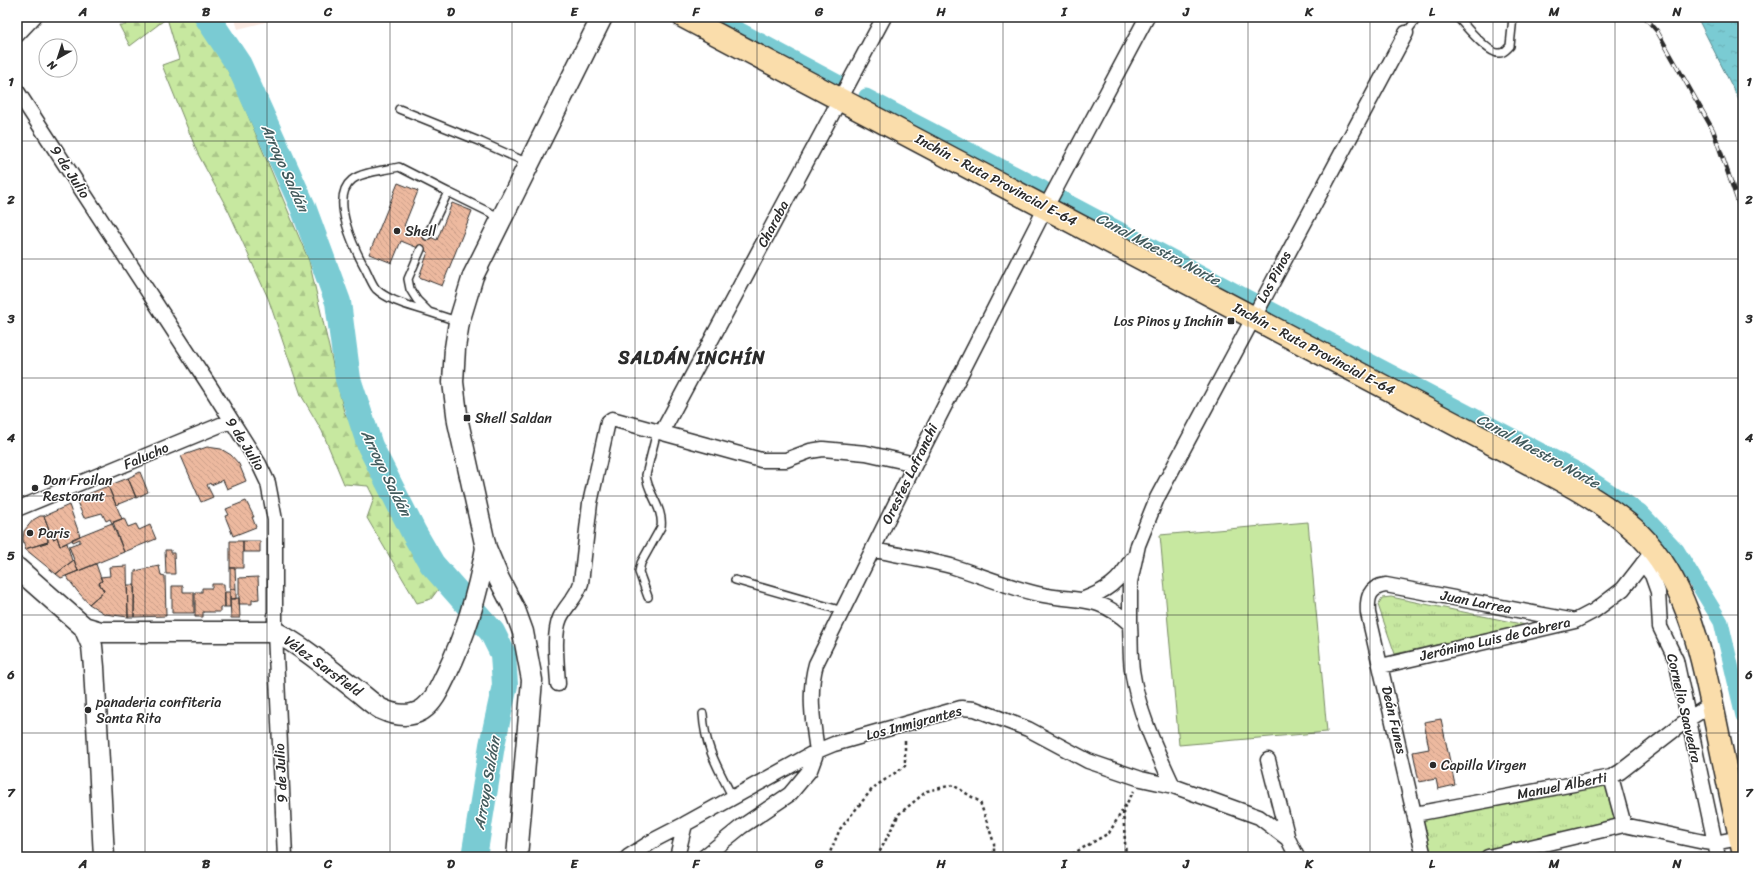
<svg xmlns="http://www.w3.org/2000/svg" width="1760" height="874" font-family="Sriracha,sans-serif">
  <defs>
    <pattern id="forest-firs" width="22" height="20" patternUnits="userSpaceOnUse"><rect width="22" height="20" fill="#c7e8a0"/><path d="M5 1l3.5 6h-7zM16 11l3.5 6h-7z" fill="#abc78a"/></pattern>
    <pattern id="park-tufts" width="24" height="20" patternUnits="userSpaceOnUse"><rect width="24" height="20" fill="#c7e8a0"/><path d="M3 7l-1-3M5 7V3M7 7l1-3M15 17l-1-3M17 17v-4M19 17l1-3" fill="none" stroke="#abc78a"/></pattern>
    <pattern id="water-ripples" width="26" height="14" patternUnits="userSpaceOnUse"><rect width="26" height="14" fill="#7acbd3"/><path d="M2 4q2-2 4 0t4 0M15 11q2-2 4 0t4 0" fill="none" stroke="#6aaeb5"/></pattern>
    <pattern id="building-back-hatch" width="6" height="6" patternUnits="userSpaceOnUse"><rect width="6" height="6" fill="#edb99f"/><path d="M-1 5l2 2M0 0l6 6M5-1l2 2" fill="none" stroke="#cb9f89"/></pattern>
  </defs>
  <rect width="100%" height="100%" fill="#fff"/>
  <filter id="ink" filterUnits="userSpaceOnUse"><feTurbulence type="fractalNoise" baseFrequency=".025" numOctaves="2"/><feDisplacementMap in="SourceGraphic" scale="8" xChannelSelector="R" yChannelSelector="G"/><feConvolveMatrix kernelMatrix="1 2 1 2 8 2 1 2 1" color-interpolation-filters="sRGB"/></filter>
  <g filter="url(#ink)">
    <path fill="#faeae2" d="M 234,17 L 285,17 L 238,29 Z"/>
    <path fill="url(#forest-firs)" stroke="#798a66" d="M 120,17 L 201,17 L 237,89 L 309,261 L 344,412 L 443,583 L 431,599 L 417,603 L 367,518 L 374,498 L 368,486 L 344,484 L 322,431 L 301,395 L 268,298 L 229,212 L 198,154 L 162,65 L 179,59 L 167,18 L 130,46 L 119,25 L 126,25 Z"/>
    <path fill="url(#park-tufts)" stroke="#798a66" d="M 1391,597 L 1526,625 L 1395,654 L 1378,605 L 1382,598 Z
      M 1611,777 L 1624,825 L 1488,857 L 1424,857 L 1415,814 Z"/>
    <path fill="#c7e8a0" stroke="#798a66" d="M 1308,522 L 1327,732 L 1179,745 L 1160,535 Z"/>
    <path fill="url(#water-ripples)" stroke="#5a8b90" d="M 1697,17 L 1743,17 L 1743,108 Z"/>
    <g fill="none" stroke-linecap="round" stroke-linejoin="round">
      <path stroke="#7acbd3" stroke-width="15" d="M 716,17 L 838,82
        M 866,96 L 1043,188
        M 1063,199 L 1253,300
        M 1269,308 L 1578,470 L 1640,511 L 1677,550 L 1721,622 L 1743,716"/>
      <path stroke="#7acbd3" stroke-width="26" d="M 207,17 L 239,65 L 303,207 L 338,302 L 348,379 L 370,446 L 414,533 L 432,564 L 492,632 L 503,654 L 505,685 L 492,745 L 474,857"/>
    </g>
    <path fill="url(#building-back-hatch)" stroke="#2b2b2b" d="M 398,183 L 418,191 L 404,226 L 437,240 L 452,203 L 472,211 L 442,286 L 419,277 L 428,252 L 401,241 L 392,263 L 369,254 Z
      M 207,447 L 221,449 L 231,455 L 239,464 L 246,481 L 227,489 L 223,480 L 211,485 L 210,483 L 207,485 L 213,497 L 201,502 L 181,456 Z
      M 140,472 L 148,492 L 136,498 L 128,478 Z
      M 128,478 L 136,497 L 116,505 L 108,486 Z
      M 108,486 L 122,519 L 112,523 L 110,519 L 106,521 L 102,513 L 84,518 L 77,502 L 84,499 L 83,496 Z
      M 246,501 L 254,517 L 252,517 L 256,527 L 233,536 L 225,516 L 229,515 L 226,509 Z
      M 69,505 L 80,536 L 60,546 L 57,537 L 53,539 L 44,516 Z
      M 40,516 L 44,516 L 49,530 L 47,530 L 48,542 L 25,549 L 23,539 L 24,531 L 33,520 Z
      M 124,518 L 128,527 L 136,524 L 139,530 L 150,525 L 156,539 L 124,552 L 113,522 Z
      M 112,523 L 124,552 L 78,571 L 69,546 L 80,542 L 80,539 L 73,542 L 72,539 Z
      M 47,530 L 49,530 L 53,539 L 57,537 L 60,546 L 67,543 L 72,561 L 56,574 L 25,549 L 48,542 Z
      M 230,541 L 243,541 L 243,568 L 230,568 Z
      M 243,541 L 260,541 L 260,552 L 243,552 Z
      M 165,550 L 171,550 L 171,553 L 174,553 L 175,574 L 166,574 Z
      M 74,560 L 78,571 L 61,578 L 56,574 Z
      M 96,564 L 102,581 L 99,583 L 104,591 L 89,604 L 78,592 L 66,576 Z
      M 127,566 L 128,617 L 105,614 L 89,604 L 104,591 L 99,583 L 102,581 L 100,577 L 110,576 L 109,567 Z
      M 159,566 L 161,575 L 165,576 L 166,616 L 134,617 L 135,571 Z
      M 230,568 L 235,568 L 236,589 L 230,589 Z
      M 258,577 L 259,599 L 252,600 L 252,604 L 239,604 L 239,578 Z
      M 212,584 L 224,584 L 225,607 L 220,607 L 220,612 L 203,612 L 203,617 L 195,617 L 195,592 L 202,592 L 202,588 L 212,588 Z
      M 127,585 L 134,585 L 134,617 L 128,617 Z
      M 172,586 L 183,586 L 183,592 L 194,592 L 194,613 L 172,613 Z
      M 230,589 L 236,589 L 236,599 L 230,599 Z
      M 225,592 L 230,592 L 230,607 L 225,607 Z
      M 239,598 L 240,618 L 231,618 L 230,599 Z
      M 1441,719 L 1455,785 L 1438,789 L 1436,779 L 1419,782 L 1413,752 L 1429,749 L 1424,722 Z"/>
    <g fill="none" stroke-linecap="round" stroke-linejoin="round">
      <defs>
        <path id="lane" d="M 1457,17 C 1465,25 1489,55 1500,53 C 1504,53 1507,49 1510,46 L 1513,17
          M 1406,33 L 1418,17
          M 399,109 L 481,142 L 528,163
          M 427,236 L 448,192 L 501,218
          M 421,249 L 408,279 L 410,289 L 417,300 L 429,312 L 457,321
          M 429,312 C 412,306 390,302 376,289 C 372,284 369,276 366,270 C 355,250 329,198 352,180 C 361,172 387,170 399,167 L 448,192
          M 735,580 L 843,611
          M 648,597 L 639,572 L 641,563 L 661,527 C 664,508 647,493 646,475 L 657,431
          M 703,714 C 705,748 718,768 733,798"/>
        <path id="street" d="M 17,35 L 34,17
          M 17,91 L 211,388 L 259,464 L 268,483 L 275,520 L 275,632 L 285,857
          M 662,432 L 884,17
          M 17,509 L 230,421
          M 873,550 C 899,555 926,559 951,566 C 980,575 1008,587 1038,594 C 1078,603 1096,593 1130,624 C 1131,640 1130,655 1132,670 C 1138,712 1156,749 1173,786
          M 1643,563 L 1652,575 L 1658,592 L 1660,627 L 1676,660 L 1718,857
          M 1084,599 C 1106,591 1119,582 1131,560
          M 1130,624 L 1130,582 L 1138,545 L 1157,498 L 1406,33
          M 1381,666 L 1575,621 L 1594,611 L 1623,589 L 1648,557
          M 558,684 C 557,665 553,634 560,618 C 566,605 577,597 581,583 L 590,503 L 608,422 L 612,419 L 761,460 L 786,460 L 810,451 L 823,449 L 866,453 L 915,464
          M 817,751 C 813,723 808,692 816,664 L 915,464 L 1046,207 L 1147,17
          M 1268,760 L 1288,839 L 1297,857
          M 1611,777 L 1624,825
          M 1415,814 L 1611,777 L 1620,772 L 1687,720 L 1712,704
          M 628,857 L 656,839 L 685,824
          M 677,857 L 685,824 L 817,751 L 834,744 L 961,708 L 975,709 L 1028,729 L 1088,761 L 1141,779 L 1173,786 L 1259,817 L 1288,839
          M 704,857 L 741,827 L 790,794 L 810,770 L 817,751
          M 1424,857 L 1368,613 C 1367,598 1369,587 1386,585 L 1575,621
          M 1488,857 L 1624,825 L 1704,842 L 1714,843 L 1740,838"/>
        <path id="secondary" d="M 17,568 L 84,627 L 101,632 L 275,632 C 304,647 329,669 355,689 C 363,695 372,704 381,709 C 394,715 409,718 422,710 C 434,702 440,687 446,675 C 466,634 478,593 486,548
          M 84,627 L 92,646 L 94,667 L 104,857
          M 517,857 L 532,680 L 523,632 L 515,610 L 499,579 L 486,548 L 458,422 L 453,382 L 455,348 L 459,322 L 473,276 L 602,17"/>
        <path id="primary" d="M 684,17 L 1557,478 C 1587,494 1615,511 1639,534 C 1689,584 1701,654 1715,719 C 1724,763 1733,806 1743,850"/>
      </defs>
      <use href="#lane" stroke="#2b2b2b" stroke-width="10"/>
      <use href="#street" stroke="#2b2b2b" stroke-width="17"/>
      <use href="#secondary" stroke="#2b2b2b" stroke-width="23"/>
      <use href="#primary" stroke="#2b2b2b" stroke-width="25"/>
      <path stroke="#2b2b2b" stroke-width="2.5" stroke-dasharray="3 3" stroke-linecap="butt" d="M 1123,812 L 1126,857
        M 1126,855 L 1163,857
        M 828,857 L 840,829 L 873,788 L 905,766 L 905,738
        M 877,857 L 899,814 L 927,791 L 953,785 L 980,802 L 994,843 L 994,857
        M 1067,857 L 1109,833 L 1134,791"/>
      <use href="#lane" stroke="#fff" stroke-width="7"/>
      <use href="#street" stroke="#fff" stroke-width="14"/>
      <use href="#secondary" stroke="#fff" stroke-width="20"/>
      <use href="#primary" stroke="#faddab" stroke-width="22"/>
      <defs>
        <path id="rail" d="M 1645,17 L 1657,31 L 1713,130 L 1743,216"/>
      </defs>
      <use href="#rail" stroke="#2b2b2b" stroke-width="4.5"/>
      <use href="#rail" stroke="#fff" stroke-width="3" stroke-dasharray="9" stroke-linecap="butt"/>
    </g>
  </g>
  <path fill="none" stroke="#2b2b2b" stroke-width="1" stroke-opacity="0.55" d="M 145,17 L 145,857M 267,17 L 267,857M 390,17 L 390,857M 512,17 L 512,857M 635,17 L 635,857M 757,17 L 757,857M 880,17 L 880,857M 1003,17 L 1003,857M 1125,17 L 1125,857M 1248,17 L 1248,857M 1370,17 L 1370,857M 1493,17 L 1493,857M 1615,17 L 1615,857M 17,141 L 1743,141M 17,259 L 1743,259M 17,378 L 1743,378M 17,496 L 1743,496M 17,615 L 1743,615M 17,733 L 1743,733"/>
  <g fill="#2b2b2b" stroke="#fff" stroke-width="1.5">
    <circle cx="397" cy="231" r="4"/>
    <rect x="1227" y="317" width="8" height="8" rx="2"/>
    <rect x="463" y="414" width="8" height="8" rx="2"/>
    <circle cx="35" cy="488" r="4"/>
    <circle cx="30" cy="533" r="4"/>
    <circle cx="88" cy="710" r="4"/>
    <circle cx="1433" cy="765" r="4"/>
  </g>
  <g text-anchor="middle" dominant-baseline="central" stroke-width="3" stroke-linejoin="round" paint-order="stroke">
    <g font-size="14" fill="#2b2b2b" stroke="#fff">
      <text transform="translate(70 172) rotate(57)">9 de Julio</text>
      <text transform="translate(996 180) rotate(28)">Inchín - Ruta Provincial E-64</text>
      <text transform="translate(773 224) rotate(-62)">Charaba</text>
      <text transform="translate(1274 277) rotate(-62)">Los Pinos</text>
      <text transform="translate(1314 349) rotate(28)">Inchín - Ruta Provincial E-64</text>
      <text transform="translate(245 444) rotate(58)">9 de Julio</text>
      <text transform="translate(146 456) rotate(-23)">Falucho</text>
      <text transform="translate(910 474) rotate(-64)">Orestes Lafranchi</text>
      <text transform="translate(1476 602) rotate(11)">Juan Larrea</text>
      <text transform="translate(1495 639) rotate(-13)">Jerónimo Luis de Cabrera</text>
      <text transform="translate(323 666) rotate(36)">Vélez Sarsfield</text>
      <text transform="translate(1684 708) rotate(77)">Cornelio Saavedra</text>
      <text transform="translate(1394 720) rotate(77)">Deán Funes</text>
      <text transform="translate(914 723) rotate(-15)">Los Inmigrantes</text>
      <text transform="translate(281 773) rotate(-93)">9 de Julio</text>
      <text transform="translate(1562 786) rotate(-11)">Manuel Alberti</text>
    </g>
    <g font-size="14" fill="#2b2b2b" stroke="#fff" text-anchor="start">
      <text x="405" y="231">Shell</text>
      <text x="1223" y="321" text-anchor="end">Los Pinos y Inchín</text>
      <text x="475" y="418">Shell Saldan</text>
      <text x="43" y="480">Don Froilan<tspan x="43" dy="16">Restorant</tspan></text>
      <text x="38" y="533">Paris</text>
      <text x="96" y="702">panaderia confiteria<tspan x="96" dy="16">Santa Rita</tspan></text>
      <text x="1441" y="765">Capilla Virgen</text>
    </g>
    <g font-size="15" font-style="italic" fill="#435b5d" stroke="#fff">
      <text transform="translate(285 168) rotate(66)">Arroyo Saldán</text>
      <text transform="translate(1158 249) rotate(28)">Canal Maestro Norte</text>
      <text transform="translate(1538 451) rotate(29)">Canal Maestro Norte</text>
      <text transform="translate(386 473) rotate(64)">Arroyo Saldán</text>
      <text transform="translate(487 783) rotate(-80)">Arroyo Saldán</text>
    </g>
    <g font-size="18" font-weight="bold" letter-spacing="1" fill="#2b2b2b" stroke="#fff">
      <text x="692" y="358">SALDÁN INCHÍN</text>
    </g>
  </g>
  <rect width="1760" height="874" fill="none" stroke="#fff" stroke-width="44"/>
  <g transform="translate(58 58) rotate(219)"><circle r="19" fill="#ffffff" stroke="#aaaaaa"/>
  <path d="M0-3L7 15L0 10L-7 15Z" fill="#2b2b2b"/>
  <text y="-6" font-size="11" font-weight="bold" text-anchor="middle" fill="#2b2b2b">N</text>
  </g>
  <rect x="22" y="22" width="1716" height="830" fill="none" stroke="#2b2b2b" stroke-width="1.5"/>
  <g font-size="13" text-anchor="middle" font-weight="bold" fill="#2b2b2b">
    <text x="83" y="16">A</text>
    <text x="206" y="16">B</text>
    <text x="328" y="16">C</text>
    <text x="451" y="16">D</text>
    <text x="574" y="16">E</text>
    <text x="696" y="16">F</text>
    <text x="819" y="16">G</text>
    <text x="941" y="16">H</text>
    <text x="1064" y="16">I</text>
    <text x="1186" y="16">J</text>
    <text x="1309" y="16">K</text>
    <text x="1432" y="16">L</text>
    <text x="1554" y="16">M</text>
    <text x="1677" y="16">N</text>
    <text x="11" y="86">1</text>
    <text x="1749" y="86">1</text>
    <text x="11" y="204">2</text>
    <text x="1749" y="204">2</text>
    <text x="11" y="323">3</text>
    <text x="1749" y="323">3</text>
    <text x="11" y="442">4</text>
    <text x="1749" y="442">4</text>
    <text x="11" y="560">5</text>
    <text x="1749" y="560">5</text>
    <text x="11" y="679">6</text>
    <text x="1749" y="679">6</text>
    <text x="11" y="797">7</text>
    <text x="1749" y="797">7</text>
    <text x="83" y="868">A</text>
    <text x="206" y="868">B</text>
    <text x="328" y="868">C</text>
    <text x="451" y="868">D</text>
    <text x="574" y="868">E</text>
    <text x="696" y="868">F</text>
    <text x="819" y="868">G</text>
    <text x="941" y="868">H</text>
    <text x="1064" y="868">I</text>
    <text x="1186" y="868">J</text>
    <text x="1309" y="868">K</text>
    <text x="1432" y="868">L</text>
    <text x="1554" y="868">M</text>
    <text x="1677" y="868">N</text>
  </g>
</svg>
